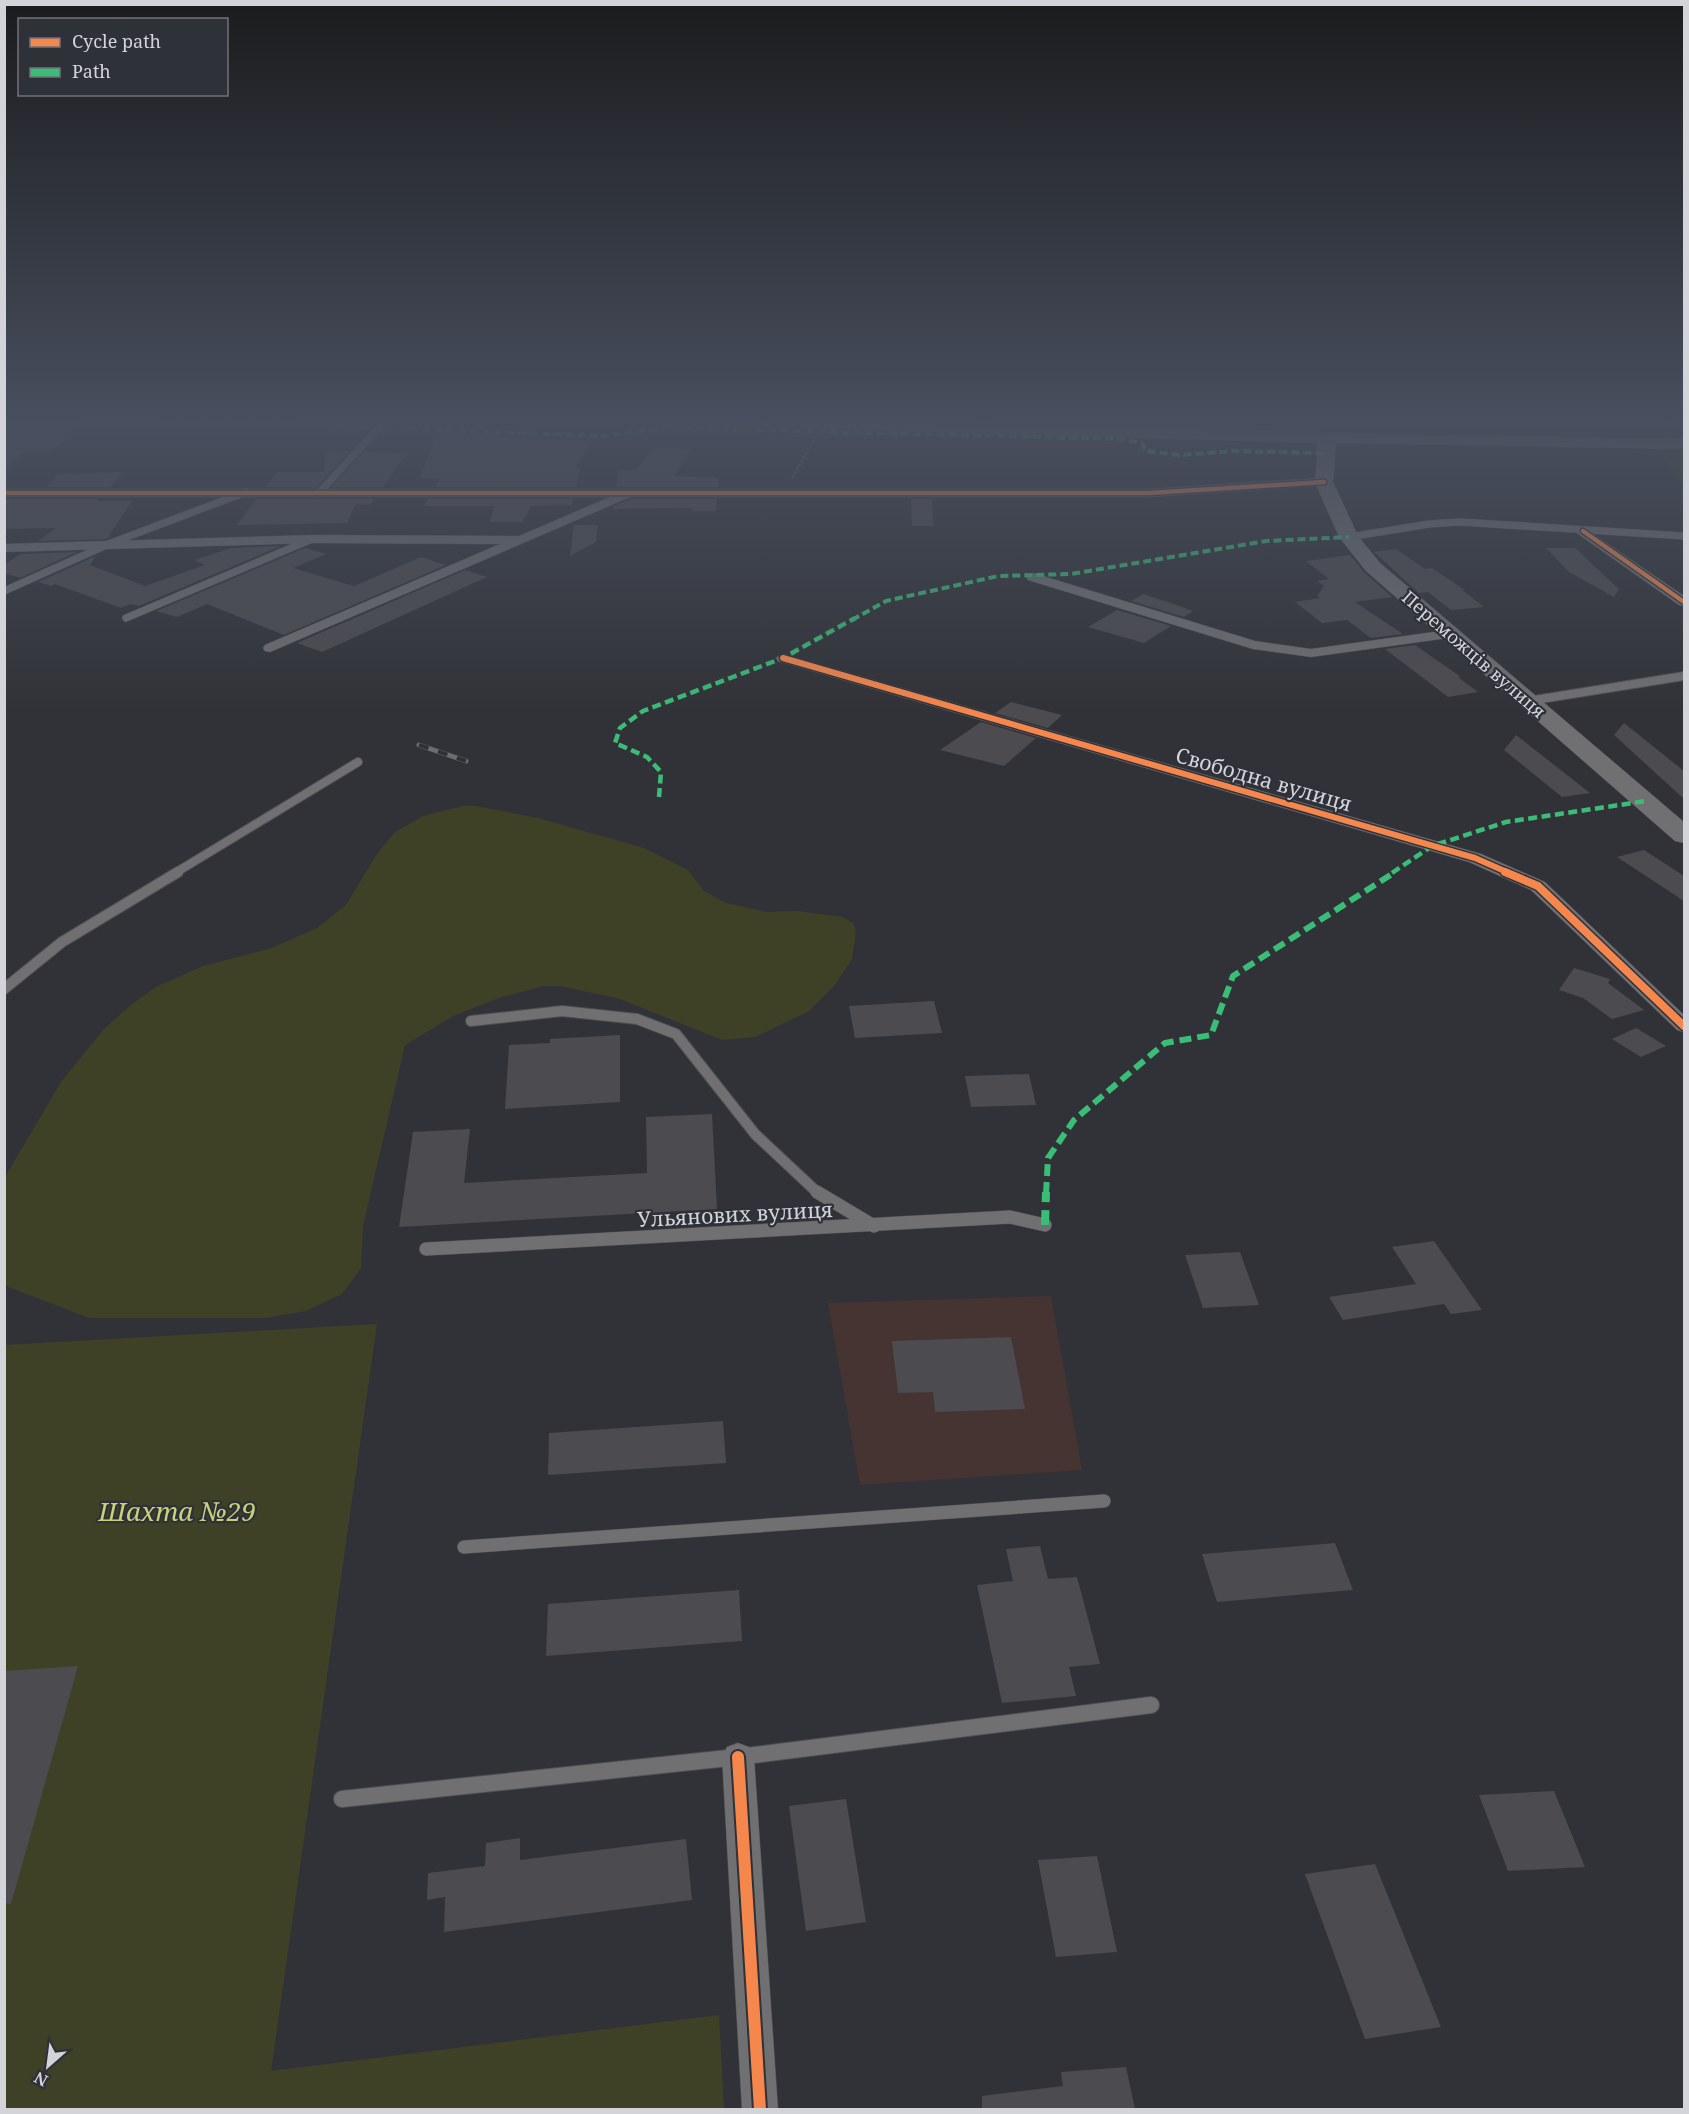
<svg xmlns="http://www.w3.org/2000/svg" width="1689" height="2114" font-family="'Noto Serif',serif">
  <rect width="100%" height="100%" fill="#313237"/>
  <path fill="#453431" d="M 1404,419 L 1684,419 L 1684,437 L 1424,432 L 1411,431 Z
    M 1051,1296 L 1082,1470 L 860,1485 L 828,1303 Z"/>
  <path fill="#3f4127" d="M 1654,447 L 1684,448 L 1684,484 Z
    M 463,806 L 476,806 L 538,818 L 644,848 L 688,870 L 704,891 L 726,903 L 767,912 L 797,911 L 842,917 L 853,923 L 856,932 L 852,959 L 834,986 L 809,1011 L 755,1037 L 723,1040 L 617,998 L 560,986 L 544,986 L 499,998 L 455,1015 L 405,1045 L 363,1226 L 361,1268 L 342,1294 L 306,1311 L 265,1318 L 89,1318 L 6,1286 L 5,1177 L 61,1082 L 104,1029 L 132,1004 L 156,987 L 203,966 L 272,948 L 317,928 L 346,905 L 377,854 L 394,833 L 423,816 Z
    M 377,1324 L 271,2071 L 719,2015 L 724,2109 L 5,2110 L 5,1345 Z"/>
  <path fill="#4c4b4f" d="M 20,420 L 85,420 L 51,452 L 24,452 L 4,470 L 4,433 Z
    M 437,433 L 532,438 L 593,441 L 575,469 L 580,469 L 576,487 L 435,487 L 440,479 L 420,478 Z
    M 653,447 L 692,449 L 674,476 L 718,478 L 718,487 L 616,487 L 618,470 L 636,471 Z
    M 325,450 L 350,451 L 317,487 L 266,487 L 277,472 L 324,472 Z
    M 364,451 L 407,453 L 383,487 L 332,487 Z
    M 123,472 L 110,487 L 47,487 L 59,474 Z
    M 4,499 L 99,499 L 97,501 L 132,501 L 107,539 L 38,541 L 56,528 L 4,529 Z
    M 256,499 L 374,499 L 370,505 L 356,504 L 347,523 L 237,525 Z
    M 428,499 L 573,499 L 572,505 L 531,506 L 522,522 L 490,522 L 494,506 L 424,506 Z
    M 630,499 L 717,499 L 716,511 L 692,511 L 693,508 L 613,509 L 614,506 Z
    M 911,499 L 932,499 L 933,526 L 912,526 Z
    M 574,525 L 598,525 L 596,542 L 570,556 Z
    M 281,546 L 139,606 L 131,604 L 121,608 L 55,584 L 51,586 L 38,582 L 96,556 L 90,565 L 145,586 L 205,565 L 194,560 L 232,548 Z
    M 305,548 L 326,554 L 293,568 L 354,586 L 421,557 L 446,565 L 284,635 L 207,604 L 177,617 L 156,611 Z
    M 1546,548 L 1575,548 L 1619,589 L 1614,597 L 1569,572 Z
    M 1396,549 L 1425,569 L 1432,568 L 1465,590 L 1462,590 L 1484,607 L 1451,610 L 1428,592 L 1419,593 L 1374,552 Z
    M 77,552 L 20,578 L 4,573 L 4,565 L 20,554 Z
    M 1350,555 L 1365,573 L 1392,597 L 1355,602 L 1403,634 L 1371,638 L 1347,620 L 1322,623 L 1295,602 L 1320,598 L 1317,596 L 1324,586 L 1317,581 L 1329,579 L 1306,561 Z
    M 465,570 L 487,577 L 322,652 L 297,643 Z
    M 1143,594 L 1174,604 L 1193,611 L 1184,617 L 1131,601 Z
    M 1117,610 L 1171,626 L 1144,643 L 1088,627 Z
    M 1415,645 L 1461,677 L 1458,677 L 1478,692 L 1448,697 L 1385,649 Z
    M 1011,702 L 1062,715 L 1048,728 L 995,713 Z
    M 981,722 L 1036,738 L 1004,766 L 940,750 Z
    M 1624,723 L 1684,771 L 1684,799 L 1614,735 Z
    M 1516,735 L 1590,793 L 1562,797 L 1504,750 Z
    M 1644,850 L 1684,876 L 1684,901 L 1617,857 Z
    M 1574,968 L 1610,979 L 1608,983 L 1644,1010 L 1612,1019 L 1583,998 L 1559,990 Z
    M 934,1001 L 942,1033 L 855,1038 L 849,1006 Z
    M 1636,1028 L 1666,1046 L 1641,1057 L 1612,1039 Z
    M 620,1035 L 620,1102 L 505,1109 L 509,1045 L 550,1043 L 550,1039 Z
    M 1029,1074 L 1036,1105 L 971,1107 L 965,1076 Z
    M 712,1114 L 717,1209 L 399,1227 L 413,1132 L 470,1129 L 464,1183 L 647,1173 L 646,1117 Z
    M 1434,1241 L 1482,1310 L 1451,1314 L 1444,1304 L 1343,1320 L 1329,1297 L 1416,1284 L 1392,1247 Z
    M 1240,1252 L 1259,1305 L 1203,1308 L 1185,1255 Z
    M 1011,1337 L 1025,1409 L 935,1412 L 933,1392 L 898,1393 L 892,1341 Z
    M 723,1421 L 726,1463 L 548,1475 L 549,1433 Z
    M 1335,1543 L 1353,1590 L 1217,1602 L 1202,1554 Z
    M 1040,1546 L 1048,1579 L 1077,1577 L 1100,1664 L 1069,1667 L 1076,1696 L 1002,1703 L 977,1585 L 1013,1581 L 1006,1549 Z
    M 739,1590 L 742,1641 L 546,1656 L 548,1604 Z
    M 78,1666 L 11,1904 L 4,1903 L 4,1671 Z
    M 1554,1791 L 1585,1867 L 1508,1871 L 1479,1795 Z
    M 846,1799 L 866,1922 L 806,1931 L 789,1806 Z
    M 520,1838 L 520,1860 L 686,1839 L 692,1900 L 444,1932 L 445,1897 L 427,1900 L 428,1873 L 485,1866 L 486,1843 Z
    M 1097,1856 L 1117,1952 L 1056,1957 L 1038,1860 Z
    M 1375,1864 L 1441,2027 L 1365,2039 L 1305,1874 Z
    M 1126,2067 L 1135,2109 L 982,2109 L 982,2096 L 1063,2086 L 1061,2072 Z"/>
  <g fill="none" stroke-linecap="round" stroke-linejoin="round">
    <defs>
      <path id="lane-far4" d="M 4,423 L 10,419
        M 319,493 L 379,427 L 382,419
        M 1349,537 L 1429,524 L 1460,522 L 1684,536
        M 4,591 L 111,543 L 246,492
        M 126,618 L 312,539"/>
      <path id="lane-far3" d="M 1528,701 L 1684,676
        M 175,873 L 358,762"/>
      <path id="lane-far2" d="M 4,989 L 62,942 L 178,872
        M 471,1021 L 562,1011 L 637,1019 L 676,1034 L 755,1134 L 819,1194"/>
      <path id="lane-far1" d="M 817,1192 L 874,1226
        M 426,1249 L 1010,1217 L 1045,1225
        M 464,1547 L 1104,1501"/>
      <path id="lane" d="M 342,1799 L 738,1757 L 1151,1705"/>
      <path id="street" d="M 1324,478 L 1330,482 L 1328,485 L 1149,497 L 630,497 L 270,652 L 265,651 L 263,648 L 265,645 L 500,544 L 312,543 L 4,552 L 4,544 L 312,535 L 519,536 L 610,497 L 4,497 L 4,489 L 1149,489 Z
        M 1583,527 L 1684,596 L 1684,606 L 1679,605 L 1578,534 L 1576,531 L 1578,528 Z
        M 1033,573 L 1255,641 L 1311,649 L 1448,630 L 1455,634 L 1448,638 L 1311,657 L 1253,649 L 1028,580 L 1026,577 Z
        M 783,654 L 1481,854 L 1545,882 L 1684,1015 L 1684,1032 L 1677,1030 L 1531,890 L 1469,862 L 778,661 L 776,658 Z
        M 738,1743 L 749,1747 L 754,1757 L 778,2110 L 742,2110 L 722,1757 L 727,1747 Z"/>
      <path id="secondary" d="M 656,419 L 833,419 L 1416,435 L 1684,439 L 1684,449 L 1336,443 L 1333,482 L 1358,536 L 1380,563 L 1684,822 L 1684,843 L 1675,841 L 1366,571 L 1339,537 L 1315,482 L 1318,443 L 664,424 L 658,423 Z"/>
    </defs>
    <use href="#lane-far4" stroke="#4e4f53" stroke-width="8"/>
    <use href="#lane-far3" stroke="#4e4f53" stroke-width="10"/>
    <use href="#lane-far2" stroke="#4e4f53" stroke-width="12"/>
    <use href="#lane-far1" stroke="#4e4f53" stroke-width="14"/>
    <use href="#lane" stroke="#4e4f53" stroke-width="18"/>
    <use href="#street" stroke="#4e4f53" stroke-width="1"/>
    <use href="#secondary" stroke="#4e4f53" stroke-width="1"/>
    <path stroke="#6a6b6e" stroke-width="2" stroke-dasharray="3 1.5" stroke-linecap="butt" d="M 1665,419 L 1670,426
      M 792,478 L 814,440"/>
    <use href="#lane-far4" stroke="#707073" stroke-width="7"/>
    <use href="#lane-far3" stroke="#707073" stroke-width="8"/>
    <use href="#lane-far2" stroke="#707073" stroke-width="10"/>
    <use href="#lane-far1" stroke="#707073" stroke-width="13"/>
    <use href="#lane" stroke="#707073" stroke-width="16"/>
    <use href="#street" fill="#707073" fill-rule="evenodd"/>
    <use href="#secondary" fill="#707073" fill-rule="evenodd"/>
    <defs>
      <path id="rail" d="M 419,745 L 466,761"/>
    </defs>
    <use href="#rail" stroke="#6c6d6f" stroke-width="5"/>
    <use href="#rail" stroke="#2f3139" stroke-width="4" stroke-dasharray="10" stroke-linecap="butt"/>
    <path stroke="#3abd76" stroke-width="4" stroke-dasharray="8 4" stroke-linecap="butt" d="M 134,419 L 603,436 L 666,428 L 1119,439 L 1142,443 L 1146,451 L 1179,455 L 1234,451 L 1327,453
      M 852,620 L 886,601 L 998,576 L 1071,574 L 1266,541 L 1349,537"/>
    <path stroke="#3abd76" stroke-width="4.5" stroke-dasharray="9 4.5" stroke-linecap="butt" d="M 659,797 L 661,772 L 647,757 L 615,743 L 620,728 L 643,711 L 783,658 L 855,618
      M 1392,873 L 1432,846 L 1506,822 L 1646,801"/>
    <path stroke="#3abd76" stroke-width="6" stroke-dasharray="12 6" stroke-linecap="butt" d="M 1046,1194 L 1048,1158 L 1074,1120 L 1165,1043 L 1211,1035 L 1233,976 L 1395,872"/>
    <path stroke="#3abd76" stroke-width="8" stroke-dasharray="15 8" stroke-linecap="butt" d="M 1045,1225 L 1046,1192"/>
    <defs>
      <path id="cycleway-far3" d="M 4,493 L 1149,493 L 1324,482
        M 1583,531 L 1684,602"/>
      <path id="cycleway-far2" d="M 783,658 L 1475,858 L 1509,873"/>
      <path id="cycleway-far1" d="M 1505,872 L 1538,886 L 1684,1026"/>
      <path id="cycleway" d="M 738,1757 L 760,2110"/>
    </defs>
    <use href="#cycleway-far3" stroke="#2f3139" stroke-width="7"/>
    <use href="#cycleway-far2" stroke="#2f3139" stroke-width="9"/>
    <use href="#cycleway-far1" stroke="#2f3139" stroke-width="11"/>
    <use href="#cycleway" stroke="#2f3139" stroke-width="16"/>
    <use href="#cycleway-far3" stroke="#f5874c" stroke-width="4.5"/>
    <use href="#cycleway-far2" stroke="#f5874c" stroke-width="6"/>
    <use href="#cycleway-far1" stroke="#f5874c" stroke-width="8"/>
    <use href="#cycleway" stroke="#f5874c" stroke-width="12"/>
  </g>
  <linearGradient id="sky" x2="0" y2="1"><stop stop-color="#1b1c1e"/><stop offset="0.59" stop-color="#484f5e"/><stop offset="1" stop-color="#484f5e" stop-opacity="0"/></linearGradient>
  <rect width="1689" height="715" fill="url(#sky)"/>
  <g text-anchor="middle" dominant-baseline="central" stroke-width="4.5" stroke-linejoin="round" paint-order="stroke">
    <g font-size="18" fill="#d3d4d9" stroke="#2f3139">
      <text transform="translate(1474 654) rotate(41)">Переможців вулиця</text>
    </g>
    <g font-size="21" fill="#d3d4d9" stroke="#2f3139">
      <text transform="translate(1264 779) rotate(16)">Свободна вулиця</text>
      <text transform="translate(735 1214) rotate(-3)">Ульянових вулиця</text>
    </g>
    <g font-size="26" font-style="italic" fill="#c9d078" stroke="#2f3139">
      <text x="177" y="1511">Шахта №29</text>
    </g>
  </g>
  <rect width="1689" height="2114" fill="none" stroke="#d3d4d9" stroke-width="12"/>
  <rect x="18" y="18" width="210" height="78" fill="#2f3139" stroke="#717279" stroke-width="1.5"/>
  <rect x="30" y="38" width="30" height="9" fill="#f5874c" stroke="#717279" stroke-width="1.5"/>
  <text x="72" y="48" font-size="18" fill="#d3d4d9">Cycle path</text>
  <rect x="30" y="68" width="30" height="9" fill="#3abd76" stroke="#717279" stroke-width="1.5"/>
  <text x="72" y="78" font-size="18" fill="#d3d4d9">Path</text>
  <g transform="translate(48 2066) rotate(208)" stroke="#2f3139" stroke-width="4.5" paint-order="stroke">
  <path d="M0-4.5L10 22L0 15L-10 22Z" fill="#d3d4d9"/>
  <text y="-9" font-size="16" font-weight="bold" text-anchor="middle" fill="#d3d4d9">N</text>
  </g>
</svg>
